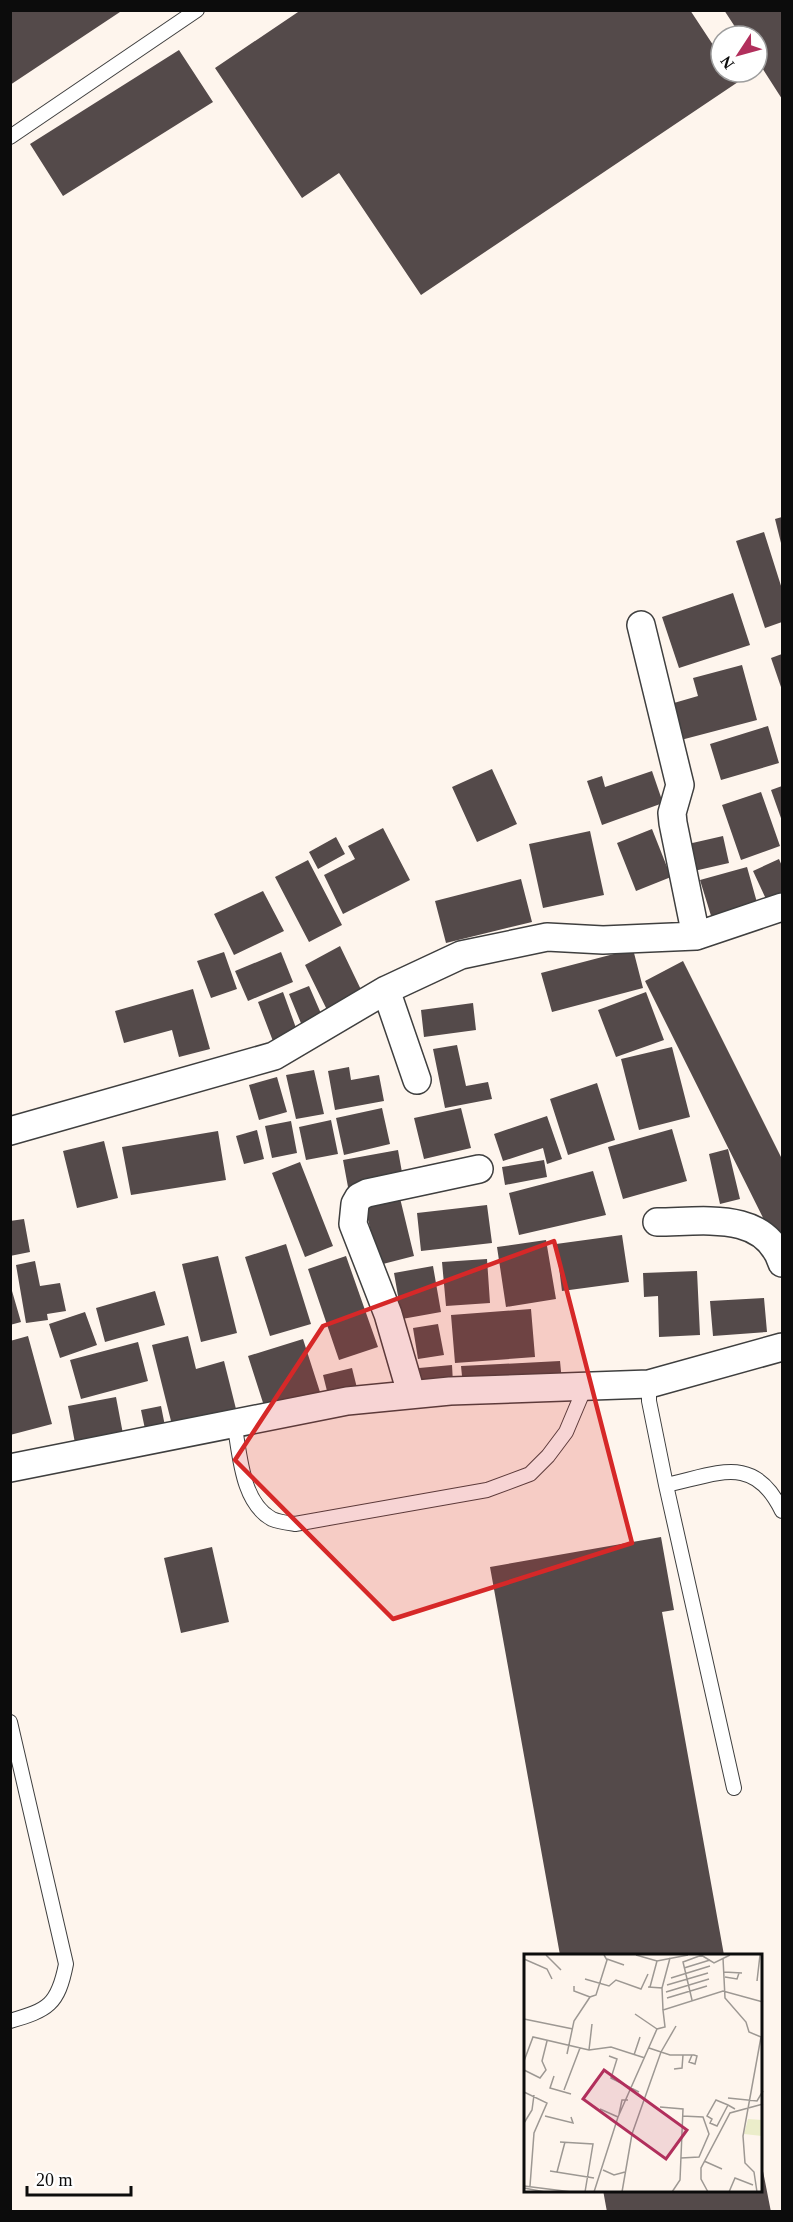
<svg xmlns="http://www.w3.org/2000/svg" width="793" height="2222" font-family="Georgia,serif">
  <rect width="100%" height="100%" fill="#fef5ed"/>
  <path fill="#544a4a" d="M 10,10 L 123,10 L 10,85 Z
    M 301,10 L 690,10 L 721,57 L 721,72 L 731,72 L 738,82 L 421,295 L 339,173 L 302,198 L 215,68 Z
    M 724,10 L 782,10 L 782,99 L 757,60 L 757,36 L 741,36 Z
    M 179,50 L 213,102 L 63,196 L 30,144 Z
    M 782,517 L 782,547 L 775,519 Z
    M 764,532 L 782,589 L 782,622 L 765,628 L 736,541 Z
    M 733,593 L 750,645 L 679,668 L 662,617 Z
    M 782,654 L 782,690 L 771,658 Z
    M 742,665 L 757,720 L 677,741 L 667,705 L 698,696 L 693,678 Z
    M 768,726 L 779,763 L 721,780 L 710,744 Z
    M 492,769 L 517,824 L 477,842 L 452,787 Z
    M 652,771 L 663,803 L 602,825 L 587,781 L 602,776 L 605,787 Z
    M 782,786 L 782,821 L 771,790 Z
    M 761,792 L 780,846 L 741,860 L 722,805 Z
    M 383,828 L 410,880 L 343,914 L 324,875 L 355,859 L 348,846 Z
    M 652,829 L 671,877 L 636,891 L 617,843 Z
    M 590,831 L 604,895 L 543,908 L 529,844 Z
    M 723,836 L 729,863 L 694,871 L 688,844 Z
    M 336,837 L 345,854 L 318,869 L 309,852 Z
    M 779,859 L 782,866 L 782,892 L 766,899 L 753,871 Z
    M 308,860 L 342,925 L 309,942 L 275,877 Z
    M 747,867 L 758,906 L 712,919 L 700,880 Z
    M 521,879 L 532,922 L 446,943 L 435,901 Z
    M 263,891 L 284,931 L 234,955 L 214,914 Z
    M 340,946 L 365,998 L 330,1016 L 305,965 Z
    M 633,949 L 643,988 L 552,1012 L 541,973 Z
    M 224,952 L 237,989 L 211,998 L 197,961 Z
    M 281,952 L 293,982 L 248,1001 L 235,971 Z
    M 683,961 L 782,1159 L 782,1256 L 645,981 Z
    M 309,986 L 326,1025 L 305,1033 L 289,994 Z
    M 193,989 L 210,1049 L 179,1057 L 172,1030 L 124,1043 L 115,1011 Z
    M 283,992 L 300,1039 L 276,1049 L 258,1002 Z
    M 646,992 L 664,1040 L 616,1057 L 598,1010 Z
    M 473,1003 L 476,1030 L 424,1037 L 421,1010 Z
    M 457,1045 L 466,1086 L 488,1082 L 492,1099 L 445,1108 L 433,1049 Z
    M 672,1047 L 690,1117 L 639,1130 L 621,1059 Z
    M 349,1067 L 351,1080 L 379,1075 L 384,1101 L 335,1110 L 328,1071 Z
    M 314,1070 L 324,1114 L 296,1119 L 286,1075 Z
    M 277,1077 L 287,1112 L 259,1120 L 249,1085 Z
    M 597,1083 L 615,1140 L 568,1155 L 550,1099 Z
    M 382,1108 L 390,1144 L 344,1155 L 336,1118 Z
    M 461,1108 L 471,1148 L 424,1159 L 414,1118 Z
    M 547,1116 L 562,1159 L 547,1164 L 543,1148 L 503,1161 L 494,1134 Z
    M 331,1120 L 338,1154 L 306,1160 L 299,1127 Z
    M 291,1121 L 297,1153 L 272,1158 L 265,1126 Z
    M 672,1129 L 687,1181 L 623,1199 L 608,1147 Z
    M 257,1130 L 264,1159 L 244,1164 L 236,1136 Z
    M 218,1131 L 226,1180 L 131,1195 L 122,1147 Z
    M 104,1141 L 118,1198 L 77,1208 L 63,1151 Z
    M 728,1149 L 740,1199 L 720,1204 L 709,1154 Z
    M 398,1150 L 403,1178 L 348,1187 L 343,1160 Z
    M 544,1160 L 547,1177 L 505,1185 L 502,1167 Z
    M 300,1162 L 333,1246 L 305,1257 L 272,1173 Z
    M 593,1171 L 606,1215 L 519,1235 L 509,1193 Z
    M 399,1194 L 414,1256 L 379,1265 L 364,1203 Z
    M 487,1205 L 492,1243 L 421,1251 L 417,1213 Z
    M 24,1219 L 30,1252 L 10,1256 L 10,1221 Z
    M 622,1235 L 629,1282 L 562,1291 L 556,1244 Z
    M 546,1240 L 556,1299 L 506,1307 L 497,1247 Z
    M 286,1244 L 311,1324 L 270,1336 L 245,1257 Z
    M 218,1256 L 237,1333 L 201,1342 L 182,1264 Z
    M 346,1256 L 378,1347 L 339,1360 L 308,1269 Z
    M 487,1259 L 490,1303 L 446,1306 L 442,1262 Z
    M 35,1261 L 40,1286 L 60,1283 L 66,1311 L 47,1314 L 48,1320 L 26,1323 L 16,1265 Z
    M 433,1266 L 441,1312 L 402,1319 L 394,1273 Z
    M 697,1271 L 700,1335 L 659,1337 L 658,1296 L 644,1297 L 643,1273 Z
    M 10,1284 L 21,1322 L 10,1325 Z
    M 155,1291 L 165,1325 L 105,1342 L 96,1308 Z
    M 764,1298 L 767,1332 L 713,1336 L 710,1301 Z
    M 531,1309 L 535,1357 L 455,1363 L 451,1315 Z
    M 85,1312 L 97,1345 L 60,1358 L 49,1324 Z
    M 438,1324 L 444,1355 L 418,1359 L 413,1328 Z
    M 28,1336 L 52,1424 L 10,1435 L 10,1341 Z
    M 188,1336 L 196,1369 L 224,1361 L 236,1409 L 172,1425 L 152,1345 Z
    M 303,1339 L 320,1392 L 265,1409 L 248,1356 Z
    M 138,1342 L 148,1381 L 81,1399 L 70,1360 Z
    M 560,1361 L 562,1382 L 463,1386 L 461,1366 Z
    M 452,1365 L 453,1383 L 420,1386 L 419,1368 Z
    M 352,1368 L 358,1392 L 329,1399 L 323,1375 Z
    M 116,1397 L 123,1434 L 75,1443 L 68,1406 Z
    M 161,1406 L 165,1426 L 145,1429 L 141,1410 Z
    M 661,1537 L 674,1610 L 662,1612 L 724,1955 L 560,1955 L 490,1567 Z
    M 212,1547 L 229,1622 L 181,1633 L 164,1558 Z
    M 762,2166 L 771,2212 L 607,2212 L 603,2190 L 762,2190 Z"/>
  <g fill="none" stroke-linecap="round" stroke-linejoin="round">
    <defs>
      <path id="service" d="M 10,137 L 197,10
        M 649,1384 L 649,1401 L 666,1485 L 734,1788
        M 234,1422 C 240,1453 241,1502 272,1519 C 279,1522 288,1523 295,1524 L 487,1490 L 530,1474 L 548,1456 L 566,1432 L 585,1387
        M 666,1485 C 718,1474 754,1453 782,1511
        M 10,1722 L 66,1964 C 58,2005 48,2010 10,2021"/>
      <path id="minor" d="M 641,625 L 680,785 L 672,813 L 673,823 L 696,936
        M 386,990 L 417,1080
        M 10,1131 L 274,1056 L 386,990 L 461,955 L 547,937 L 603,940 L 696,936 L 782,907
        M 657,1222 C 702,1222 765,1210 782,1263
        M 411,1393 L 388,1314 L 353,1224 L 355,1204 L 359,1197 L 367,1193 L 479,1169
        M 10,1468 L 347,1401 L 450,1391 L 649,1384 L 782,1347"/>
    </defs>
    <use href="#service" stroke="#3f3f3f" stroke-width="16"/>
    <use href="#minor" stroke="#3f3f3f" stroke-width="30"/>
    <use href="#service" stroke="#fff" stroke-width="14"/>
    <use href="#minor" stroke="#fff" stroke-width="27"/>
  </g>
  <path fill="#d62828" fill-opacity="0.2" stroke="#d62828" stroke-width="4.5" stroke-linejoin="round" d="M 554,1241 L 632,1543 L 393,1619 L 235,1460 L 323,1326 Z"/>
  <g transform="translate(524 1954)">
    <rect width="238" height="238" fill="#fef5ed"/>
    <path d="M 224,165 L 238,166 L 238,182 L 220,180 Z" fill="#ebedca"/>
    <path fill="none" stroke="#9d9893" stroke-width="1.5" d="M 22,1 L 37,16M 112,1 L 133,7 L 164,1M 177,1 L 190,9 L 206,1M 199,4 L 201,44 L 222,68 L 225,78 L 237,83M 0,5 L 23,15 L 28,25M 83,5 L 100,11M 160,14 L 186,6M 200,18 L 218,19M 201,23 L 213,25 L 215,19M 147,24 L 186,12M 61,25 L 85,32 L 92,26 L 117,35 L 124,20M 233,27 L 236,1M 143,31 L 184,19M 50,32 L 50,37 L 66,43M 124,33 L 138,34 L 139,56M 126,33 L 133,7M 138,34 L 146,4M 142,38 L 185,25M 143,44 L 183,32M 168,46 L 159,8 L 178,1M 111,60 L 133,75M 0,65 L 49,75M 125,94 L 146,101 L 170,101 L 173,102 L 171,110 L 165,108 L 168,101M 65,96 L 68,70M 43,100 L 50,67 L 66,43 L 72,41 L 83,6 L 80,1M 110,101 L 116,83M 85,102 L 93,105 L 87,124 L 115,138M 0,107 L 9,83 L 65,96 L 87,93 L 121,104M 150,115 L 158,114 L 159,101M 0,116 L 16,124 L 22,116 L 18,107 L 23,87M 30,122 L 26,134 L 47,140M 40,136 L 56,94M 0,138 L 23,149 L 10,179 L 6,232M 204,144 L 233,147 L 239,137M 204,151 L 193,172 L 186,169 L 188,165 L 183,162 L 192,146 L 204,151 L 211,155M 136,153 L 159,155 L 156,226 L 148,238M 76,155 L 94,163M 95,160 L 98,146 L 104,146M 21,162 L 49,169 L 47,163M 0,169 L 8,156 L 10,141M 36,188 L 69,190 L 61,238M 157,204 L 175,203 L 185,180 L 179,163 L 158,162M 180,207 L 198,215M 79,216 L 90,221 L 101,218M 26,217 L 70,224M 33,218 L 41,188M 0,232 L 48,238M 0,234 L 21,238M 70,238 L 94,163 L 133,75 L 141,73 L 139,56 L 199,37 L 239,48M 98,238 L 108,180 L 137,98 L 152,72M 184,238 L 177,225 L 177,214 L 206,159 L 239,150M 205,238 L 211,224 L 229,231M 233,238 L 230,218 L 221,209 L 219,182 L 237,83"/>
    <path fill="#b12f5c" fill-opacity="0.15" stroke="#b12f5c" stroke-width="3" d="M 80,116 L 163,176 L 142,205 L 59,145 Z"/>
    <rect width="238" height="238" fill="none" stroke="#0c0c0c" stroke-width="3"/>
  </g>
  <rect width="793" height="2222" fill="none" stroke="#0c0c0c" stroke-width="24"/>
  <g transform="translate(739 54) rotate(234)"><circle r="28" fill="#ffffff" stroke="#9e9e9e" stroke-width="1.5"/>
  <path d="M0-4.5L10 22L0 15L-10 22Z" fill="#b12f5c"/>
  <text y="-9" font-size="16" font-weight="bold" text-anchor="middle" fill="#0c0c0c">N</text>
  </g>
  <path d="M27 2186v9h104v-9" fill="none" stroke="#0c0c0c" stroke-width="3"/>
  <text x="36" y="2186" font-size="18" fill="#0c0c0c" stroke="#ffffff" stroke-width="4.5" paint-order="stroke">20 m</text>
</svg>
